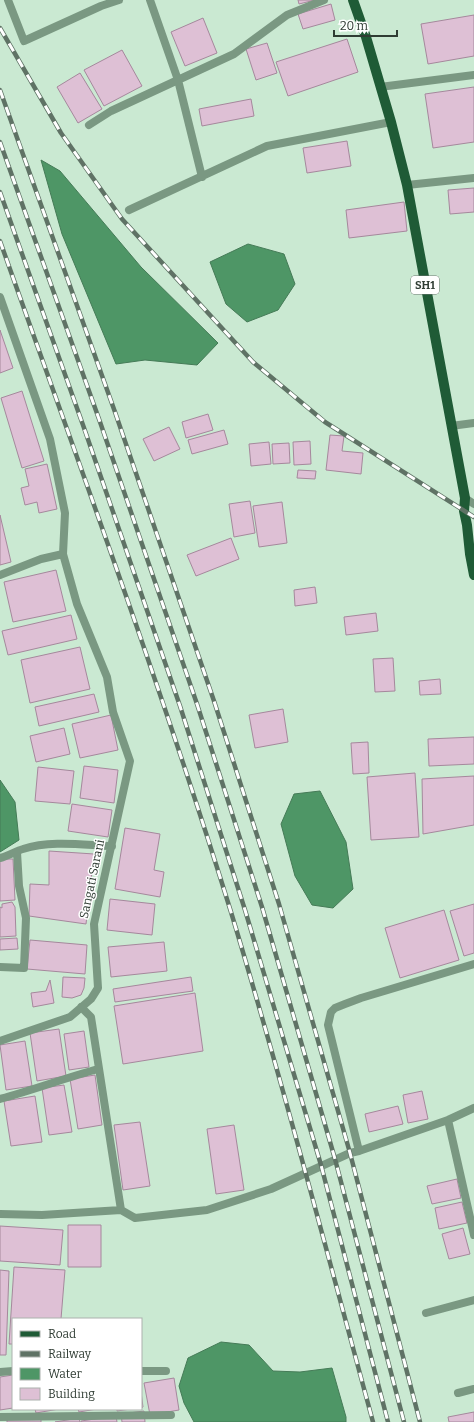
<svg xmlns="http://www.w3.org/2000/svg" width="474" height="1422" font-family="Bitter,serif">
  <rect width="100%" height="100%" fill="#cae9d2"/>
  <path fill="#4e9666" stroke="#457b57" d="M 41,160 L 60,171 L 141,267 L 218,343 L 197,365 L 145,360 L 116,364 L 62,234 Z
    M 248,244 L 284,254 L 295,284 L 278,310 L 247,322 L 226,304 L 210,262 Z
    M 0,780 L 15,802 L 19,840 L 0,852 Z
    M 320,791 L 346,842 L 353,889 L 333,908 L 312,905 L 295,876 L 281,824 L 294,794 Z
    M 221,1342 L 249,1345 L 273,1371 L 300,1372 L 332,1368 L 346,1417 L 346,1422 L 194,1422 L 184,1403 L 179,1386 L 188,1358 Z"/>
  <path fill="#dec0d5" stroke="#a5889c" d="M 298,0 L 315,0 L 299,4 Z
    M 331,4 L 335,20 L 303,29 L 298,14 Z
    M 474,15 L 474,56 L 428,64 L 421,24 Z
    M 203,18 L 217,53 L 185,66 L 171,32 Z
    M 347,39 L 358,72 L 288,96 L 276,62 Z
    M 267,43 L 277,73 L 256,80 L 246,49 Z
    M 122,50 L 142,86 L 104,106 L 84,70 Z
    M 80,73 L 102,109 L 78,123 L 57,87 Z
    M 474,87 L 474,142 L 433,148 L 425,94 Z
    M 251,99 L 254,116 L 202,126 L 199,109 Z
    M 347,141 L 351,166 L 307,173 L 303,148 Z
    M 474,188 L 474,212 L 450,214 L 448,190 Z
    M 404,202 L 407,231 L 349,238 L 346,210 Z
    M 0,330 L 13,368 L 0,373 Z
    M 22,391 L 44,461 L 22,468 L 1,398 Z
    M 208,414 L 213,430 L 186,438 L 182,422 Z
    M 169,427 L 180,449 L 154,461 L 143,439 Z
    M 224,430 L 228,444 L 192,454 L 188,440 Z
    M 330,435 L 344,436 L 342,451 L 363,453 L 361,474 L 326,470 Z
    M 310,441 L 311,464 L 294,465 L 293,442 Z
    M 269,442 L 271,464 L 251,466 L 249,444 Z
    M 289,443 L 290,463 L 273,464 L 272,444 Z
    M 47,464 L 57,509 L 39,513 L 37,502 L 25,505 L 21,488 L 29,486 L 25,469 Z
    M 298,470 L 316,471 L 315,479 L 297,478 Z
    M 250,501 L 255,533 L 234,537 L 229,504 Z
    M 282,502 L 287,543 L 259,547 L 253,506 Z
    M 0,515 L 11,562 L 0,565 Z
    M 231,538 L 239,559 L 196,576 L 187,555 Z
    M 56,570 L 66,611 L 13,622 L 4,582 Z
    M 315,587 L 317,603 L 295,606 L 294,590 Z
    M 376,613 L 378,631 L 346,635 L 344,617 Z
    M 71,615 L 77,639 L 8,655 L 2,631 Z
    M 80,647 L 90,689 L 30,703 L 21,660 Z
    M 393,658 L 395,691 L 375,692 L 373,659 Z
    M 440,679 L 441,694 L 420,695 L 419,681 Z
    M 94,694 L 99,712 L 39,726 L 35,707 Z
    M 283,709 L 288,742 L 255,748 L 249,715 Z
    M 111,715 L 118,750 L 80,758 L 72,724 Z
    M 64,728 L 70,754 L 36,762 L 30,736 Z
    M 474,737 L 474,764 L 429,766 L 428,739 Z
    M 368,742 L 369,773 L 353,774 L 351,743 Z
    M 84,766 L 118,770 L 114,803 L 80,798 Z
    M 38,767 L 74,771 L 70,804 L 35,801 Z
    M 415,773 L 419,837 L 371,840 L 367,777 Z
    M 474,776 L 474,825 L 423,834 L 422,779 Z
    M 72,804 L 112,810 L 108,837 L 68,831 Z
    M 125,828 L 160,834 L 154,870 L 164,872 L 160,897 L 115,889 Z
    M 49,851 L 94,854 L 86,924 L 29,916 L 30,884 L 49,885 Z
    M 0,859 L 13,859 L 15,900 L 0,901 Z
    M 110,899 L 155,904 L 152,935 L 107,930 Z
    M 12,902 L 15,907 L 16,936 L 0,937 L 0,907 L 2,908 L 2,904 Z
    M 474,904 L 474,953 L 464,956 L 450,911 Z
    M 444,910 L 459,960 L 400,978 L 385,928 Z
    M 17,938 L 18,949 L 0,950 L 0,939 Z
    M 30,940 L 87,945 L 85,974 L 27,969 Z
    M 164,942 L 167,971 L 111,977 L 108,947 Z
    M 63,977 L 85,978 L 84,988 L 81,995 L 72,998 L 62,997 Z
    M 191,977 L 193,991 L 115,1002 L 113,989 Z
    M 50,980 L 54,1003 L 33,1007 L 31,993 L 46,991 Z
    M 195,993 L 203,1051 L 123,1064 L 114,1006 Z
    M 59,1029 L 66,1076 L 37,1081 L 30,1033 Z
    M 84,1031 L 89,1067 L 69,1070 L 64,1034 Z
    M 25,1041 L 32,1086 L 6,1090 L 0,1045 Z
    M 95,1075 L 102,1125 L 78,1129 L 70,1079 Z
    M 64,1085 L 72,1132 L 49,1135 L 42,1088 Z
    M 422,1091 L 428,1119 L 408,1123 L 403,1095 Z
    M 35,1096 L 42,1142 L 11,1146 L 4,1101 Z
    M 398,1106 L 403,1124 L 369,1132 L 365,1114 Z
    M 140,1122 L 150,1186 L 123,1190 L 114,1125 Z
    M 234,1125 L 244,1190 L 216,1194 L 207,1129 Z
    M 457,1179 L 461,1198 L 432,1204 L 427,1186 Z
    M 462,1202 L 467,1223 L 439,1229 L 435,1208 Z
    M 68,1225 L 101,1225 L 101,1267 L 68,1267 Z
    M 0,1226 L 63,1230 L 60,1265 L 0,1261 Z
    M 463,1228 L 470,1254 L 449,1259 L 442,1234 Z
    M 14,1267 L 65,1270 L 61,1319 L 13,1319 L 13,1344 L 9,1344 Z
    M 0,1270 L 9,1271 L 6,1355 L 0,1355 Z
    M 13,1375 L 13,1408 L 0,1410 L 0,1377 Z
    M 174,1378 L 179,1410 L 150,1415 L 144,1383 Z
    M 141,1392 L 143,1407 L 141,1408 Z
    M 35,1409 L 59,1409 L 36,1413 Z
    M 78,1409 L 97,1409 L 79,1412 Z
    M 117,1409 L 131,1409 L 117,1411 Z
    M 144,1411 L 145,1422 L 122,1422 L 121,1414 Z
    M 474,1412 L 474,1422 L 449,1422 L 448,1417 Z
    M 116,1416 L 117,1422 L 81,1422 L 81,1421 Z
    M 41,1418 L 41,1422 L 7,1422 L 7,1419 Z
    M 79,1418 L 80,1422 L 55,1422 Z"/>
  <g fill="none" stroke-linecap="round" stroke-linejoin="round">
    <path stroke="#7a9882" stroke-width="8" d="M 150,0 L 178,80 L 202,177
      M 89,125 L 111,111 L 234,54 L 287,15 L 324,0
      M 129,210 L 267,146 L 391,122
      M 451,426 L 474,423
      M 465,498 L 474,504"/>
    <path stroke="#7a9882" stroke-width="8" d="M 8,0 L 24,41 L 101,6 L 119,0
      M 380,87 L 474,75
      M 407,185 L 474,178
      M 0,297 L 50,439 L 65,513 L 63,554 L 77,604 L 107,677 L 113,712 L 130,761 L 94,924 L 98,988 L 91,999 L 70,1017 L 0,1041
      M 0,575 L 41,559 L 63,554
      M 0,858 C 8,856 16,851 23,849 C 51,840 83,845 112,846
      M 0,967 L 24,968 L 26,918 L 19,886 L 17,852
      M 81,1007 L 91,1017 L 121,1210
      M 0,1099 C 33,1090 65,1078 98,1069
      M 448,1120 L 474,1235
      M 359,1151 L 448,1120 L 474,1108
      M 0,1214 L 42,1215 L 121,1210 L 135,1218 L 207,1210 L 271,1189 L 350,1153 L 359,1151 L 328,1025 L 331,1012 L 335,1008 L 345,1004 L 361,998 L 474,964
      M 426,1313 L 474,1300
      M 141,1371 L 166,1371
      M 0,1372 L 13,1371
      M 458,1393 L 474,1389
      M 0,1417 L 171,1415"/>
    <path stroke="#1f5b36" stroke-width="10" d="M 353,0 L 366,37 L 391,122 L 407,185 L 465,498 L 464,511 L 467,525 L 470,554 L 474,575"/>
    <defs>
      <path id="rail" d="M 0,28 L 61,133 L 122,219 L 253,362 L 325,422 L 474,517
        M 0,90 L 115,412 L 214,701 L 279,904 L 350,1153 L 420,1422
        M 0,142 L 99,419 L 197,704 L 262,907 L 335,1159 L 404,1422
        M 0,192 L 83,425 L 180,706 L 245,910 L 321,1165 L 388,1422
        M 0,241 C 79,464 161,686 231,912 C 282,1081 327,1252 373,1422"/>
    </defs>
    <use href="#rail" stroke="#5f7265" stroke-width="4.5"/>
    <use href="#rail" stroke="#fff" stroke-width="3" stroke-dasharray="9" stroke-linecap="butt"/>
  </g>
  <g text-anchor="middle" dominant-baseline="central" stroke-width="3" stroke-linejoin="round" paint-order="stroke">
    <rect fill="#fff" stroke="#6d7670" stroke-width="1" x="411" y="276" width="28" height="18" rx="3"/>
    <g font-size="11" font-weight="bold" fill="#2f3c33">
      <text x="425" y="285">SH1</text>
    </g>
    <g font-size="12" fill="#2f3c33" stroke="#fff">
      <text transform="translate(92 879) rotate(-78)">Sangati Sarani</text>
    </g>
  </g>
  <rect x="12" y="1318" width="130" height="92" fill="#ffffff" stroke="#acb1ad"/>
  <rect x="20" y="1331" width="20" height="6" fill="#1f5b36" stroke="#acb1ad"/>
  <text x="48" y="1338" font-size="12" fill="#2f3c33">Road</text>
  <rect x="20" y="1351" width="20" height="6" fill="#5f7265" stroke="#acb1ad"/>
  <text x="48" y="1358" font-size="12" fill="#2f3c33">Railway</text>
  <rect x="20" y="1368" width="20" height="12" fill="#4e9666" stroke="#acb1ad"/>
  <text x="48" y="1378" font-size="12" fill="#2f3c33">Water</text>
  <rect x="20" y="1388" width="20" height="12" fill="#dec0d5" stroke="#acb1ad"/>
  <text x="48" y="1398" font-size="12" fill="#2f3c33">Building</text>
  <path d="M334 30v6h63v-6" fill="none" stroke="#2f3c33" stroke-width="2"/>
  <text x="340" y="30" font-size="12" fill="#2f3c33" stroke="#ffffff" stroke-width="3" paint-order="stroke">20 m</text>
</svg>
